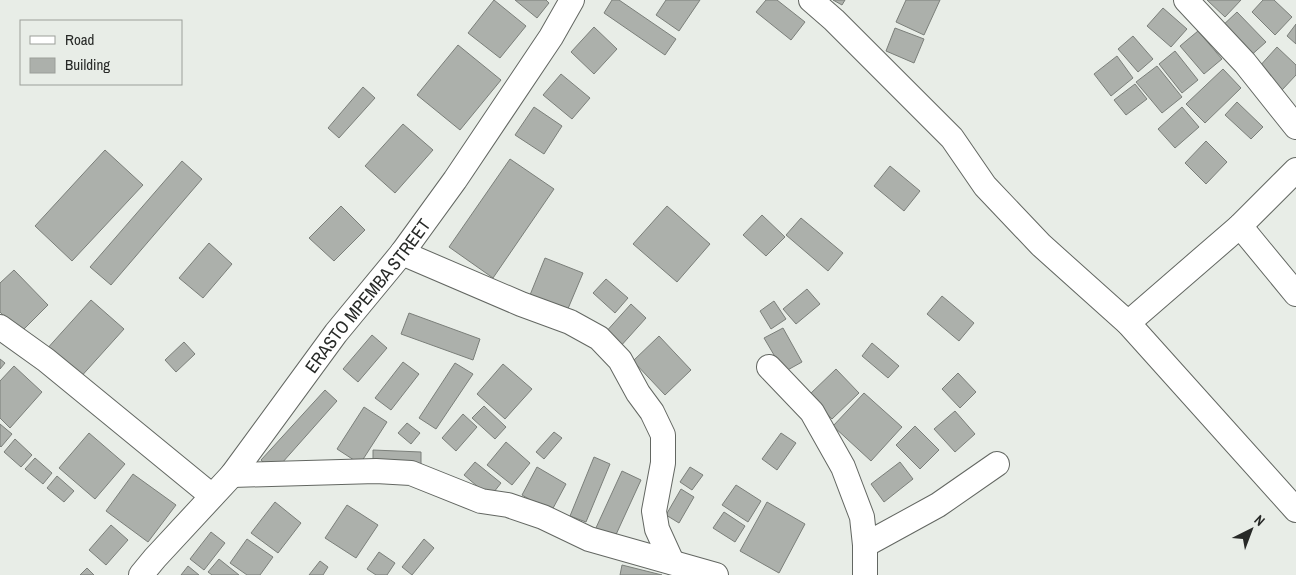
<svg xmlns="http://www.w3.org/2000/svg" width="1296" height="575" font-family="'Archivo Narrow',sans-serif">
  <rect width="100%" height="100%" fill="#e8ede7"/>
  <path fill="#acb0ab" stroke="#7b7f7a" d="M 494,0 L 526,26 L 500,58 L 468,33 Z
    M 515,0 L 546,0 L 549,3 L 537,18 Z
    M 612,0 L 619,0 L 676,39 L 665,55 L 604,13 Z
    M 666,0 L 700,0 L 679,31 L 656,15 Z
    M 766,0 L 777,0 L 805,22 L 791,40 L 756,12 Z
    M 833,0 L 845,0 L 842,5 Z
    M 906,0 L 940,0 L 924,35 L 896,22 Z
    M 1207,0 L 1241,0 L 1225,17 Z
    M 1263,0 L 1274,0 L 1292,17 L 1275,35 L 1252,12 Z
    M 1163,8 L 1187,29 L 1171,47 L 1147,26 Z
    M 1237,12 L 1266,42 L 1248,58 L 1220,28 Z
    M 1296,24 L 1296,44 L 1287,36 Z
    M 594,27 L 617,49 L 594,74 L 571,52 Z
    M 895,28 L 924,39 L 914,63 L 886,51 Z
    M 1198,31 L 1222,59 L 1204,74 L 1180,46 Z
    M 1133,36 L 1153,59 L 1138,72 L 1118,49 Z
    M 458,45 L 501,80 L 460,130 L 417,95 Z
    M 1277,47 L 1296,65 L 1296,75 L 1282,90 L 1258,68 Z
    M 1175,51 L 1198,80 L 1182,93 L 1159,64 Z
    M 1117,56 L 1133,78 L 1111,96 L 1094,74 Z
    M 1157,66 L 1182,97 L 1162,113 L 1136,82 Z
    M 1223,69 L 1241,88 L 1205,123 L 1186,104 Z
    M 561,74 L 590,98 L 572,119 L 543,95 Z
    M 1135,84 L 1147,99 L 1126,115 L 1114,100 Z
    M 363,87 L 375,98 L 339,138 L 328,128 Z
    M 1237,102 L 1263,127 L 1251,139 L 1225,115 Z
    M 534,107 L 562,126 L 544,154 L 515,135 Z
    M 1182,107 L 1199,127 L 1175,148 L 1158,129 Z
    M 403,124 L 433,150 L 395,193 L 365,166 Z
    M 1206,141 L 1227,162 L 1206,184 L 1185,163 Z
    M 105,150 L 143,185 L 72,261 L 35,226 Z
    M 510,159 L 554,189 L 493,278 L 449,247 Z
    M 182,161 L 202,179 L 111,285 L 90,267 Z
    M 890,166 L 920,191 L 904,211 L 874,186 Z
    M 341,206 L 365,230 L 334,261 L 309,238 Z
    M 667,206 L 710,244 L 677,282 L 633,244 Z
    M 762,215 L 785,237 L 766,256 L 743,235 Z
    M 801,218 L 843,253 L 828,271 L 786,235 Z
    M 209,243 L 232,264 L 203,298 L 179,278 Z
    M 545,258 L 583,273 L 567,311 L 530,295 Z
    M 14,270 L 48,305 L 20,333 L 0,312 L 0,283 Z
    M 606,279 L 628,298 L 615,313 L 593,293 Z
    M 807,289 L 820,304 L 796,324 L 783,309 Z
    M 942,296 L 974,323 L 959,341 L 927,314 Z
    M 91,300 L 124,329 L 78,380 L 45,351 Z
    M 774,301 L 786,319 L 771,329 L 760,311 Z
    M 631,304 L 646,318 L 619,348 L 604,334 Z
    M 409,313 L 480,339 L 473,360 L 401,334 Z
    M 783,328 L 802,362 L 784,372 L 764,338 Z
    M 372,335 L 387,348 L 358,382 L 343,369 Z
    M 659,336 L 691,370 L 665,395 L 633,361 Z
    M 184,342 L 195,354 L 176,372 L 165,360 Z
    M 872,343 L 899,366 L 888,378 L 862,356 Z
    M 0,359 L 5,363 L 0,369 Z
    M 403,362 L 419,374 L 391,410 L 375,398 Z
    M 455,363 L 473,374 L 436,429 L 419,418 Z
    M 503,364 L 532,389 L 505,419 L 477,394 Z
    M 14,366 L 42,392 L 10,428 L 0,418 L 0,381 Z
    M 836,369 L 859,393 L 832,419 L 809,395 Z
    M 958,373 L 976,392 L 960,408 L 942,389 Z
    M 325,390 L 337,401 L 274,472 L 261,460 Z
    M 864,393 L 902,427 L 871,461 L 833,426 Z
    M 484,406 L 506,427 L 495,439 L 472,418 Z
    M 364,407 L 387,422 L 360,464 L 337,449 Z
    M 955,411 L 975,434 L 955,452 L 934,429 Z
    M 463,414 L 477,427 L 456,451 L 442,438 Z
    M 407,423 L 420,433 L 411,444 L 398,433 Z
    M 0,424 L 12,434 L 1,447 L 0,446 Z
    M 915,426 L 939,450 L 920,469 L 896,445 Z
    M 554,432 L 562,438 L 544,459 L 536,452 Z
    M 89,433 L 125,464 L 95,499 L 59,468 Z
    M 781,433 L 796,443 L 777,470 L 762,459 Z
    M 15,439 L 32,455 L 21,467 L 4,452 Z
    M 506,442 L 530,463 L 512,485 L 487,465 Z
    M 373,450 L 421,452 L 421,469 L 373,467 Z
    M 594,457 L 610,464 L 586,522 L 570,516 Z
    M 35,458 L 52,473 L 43,484 L 25,469 Z
    M 475,462 L 501,483 L 490,497 L 464,475 Z
    M 900,462 L 913,479 L 884,502 L 871,484 Z
    M 537,467 L 566,484 L 551,512 L 522,495 Z
    M 690,467 L 703,475 L 692,490 L 680,482 Z
    M 622,471 L 641,480 L 614,539 L 595,530 Z
    M 133,474 L 176,505 L 148,542 L 106,511 Z
    M 57,476 L 74,491 L 64,502 L 47,488 Z
    M 736,485 L 761,501 L 748,522 L 722,505 Z
    M 681,489 L 694,497 L 679,523 L 666,515 Z
    M 275,502 L 301,523 L 278,553 L 251,533 Z
    M 767,502 L 805,524 L 779,573 L 740,551 Z
    M 347,505 L 378,525 L 356,558 L 325,538 Z
    M 724,512 L 745,526 L 735,542 L 713,528 Z
    M 111,525 L 128,540 L 106,565 L 89,550 Z
    M 211,532 L 225,543 L 204,570 L 190,559 Z
    M 247,539 L 273,557 L 260,575 L 247,575 L 230,563 Z
    M 424,539 L 434,548 L 412,575 L 402,567 Z
    M 379,552 L 395,563 L 387,575 L 376,575 L 367,569 Z
    M 219,559 L 239,575 L 212,575 L 208,572 Z
    M 320,561 L 328,567 L 323,575 L 309,575 Z
    M 622,565 L 662,575 L 620,575 Z
    M 188,566 L 199,575 L 181,575 Z
    M 87,568 L 94,575 L 80,575 Z"/>
  <g fill="none" stroke-linecap="round" stroke-linejoin="round">
    <defs>
      <g id="street">
        <path d="M 811,0 L 834,20 L 952,138 L 985,186 L 1041,245 L 1128,323 L 1296,510"/>
        <path d="M 1186,0 L 1245,63 L 1296,127"/>
        <path d="M 1240,226 L 1296,294"/>
        <path d="M 402,253 L 521,304 L 570,322 L 599,338 L 620,360 L 638,393 L 652,412 L 663,435 L 663,463 L 654,511 L 657,529 L 672,562"/>
        <path d="M 1128,323 L 1240,226 L 1296,170"/>
        <path d="M 0,327 L 46,360 L 212,496"/>
        <path d="M 769,367 L 812,412 L 843,467 L 862,517 L 865,545 L 865,575"/>
        <path d="M 232,475 L 376,471 L 411,473 L 481,501 L 508,505 L 543,517 L 589,539 L 716,575"/>
        <path d="M 865,545 L 938,505 L 997,464"/>
        <path id="s1" d="M 141,575 L 155,558 L 232,475 L 336,333 L 402,253 L 455,180 L 551,37 L 572,0"/>
      </g>
    </defs>
    <use href="#street" stroke="#636762" stroke-width="26"/>
    <use href="#street" stroke="#fff" stroke-width="24"/>
  </g>
  <g text-anchor="middle" dominant-baseline="central" stroke-width="4" stroke-linejoin="round" paint-order="stroke">
    <g font-size="18" fill="#272927" stroke="#e8ede7">
      <text stroke="none"><textPath href="#s1" startOffset="360">ERASTO MPEMBA STREET</textPath></text>
    </g>
  </g>
  <rect x="20" y="20" width="162" height="65" fill="#e8ede7" stroke="#9b9f9a"/>
  <rect x="30" y="36" width="25" height="8" fill="#ffffff" stroke="#9b9f9a"/>
  <text x="65" y="45" font-size="15" fill="#272927">Road</text>
  <rect x="30" y="58" width="25" height="15" fill="#acb0ab" stroke="#9b9f9a"/>
  <text x="65" y="70" font-size="15" fill="#272927">Building</text>
  <g transform="translate(1251 530) rotate(42)" stroke="#e8ede7" stroke-width="4" paint-order="stroke">
  <path d="M0-4L9 19L0 12L-9 19Z" fill="#272927"/>
  <text y="-8" font-size="14" font-weight="bold" text-anchor="middle" fill="#272927">N</text>
  </g>
</svg>
